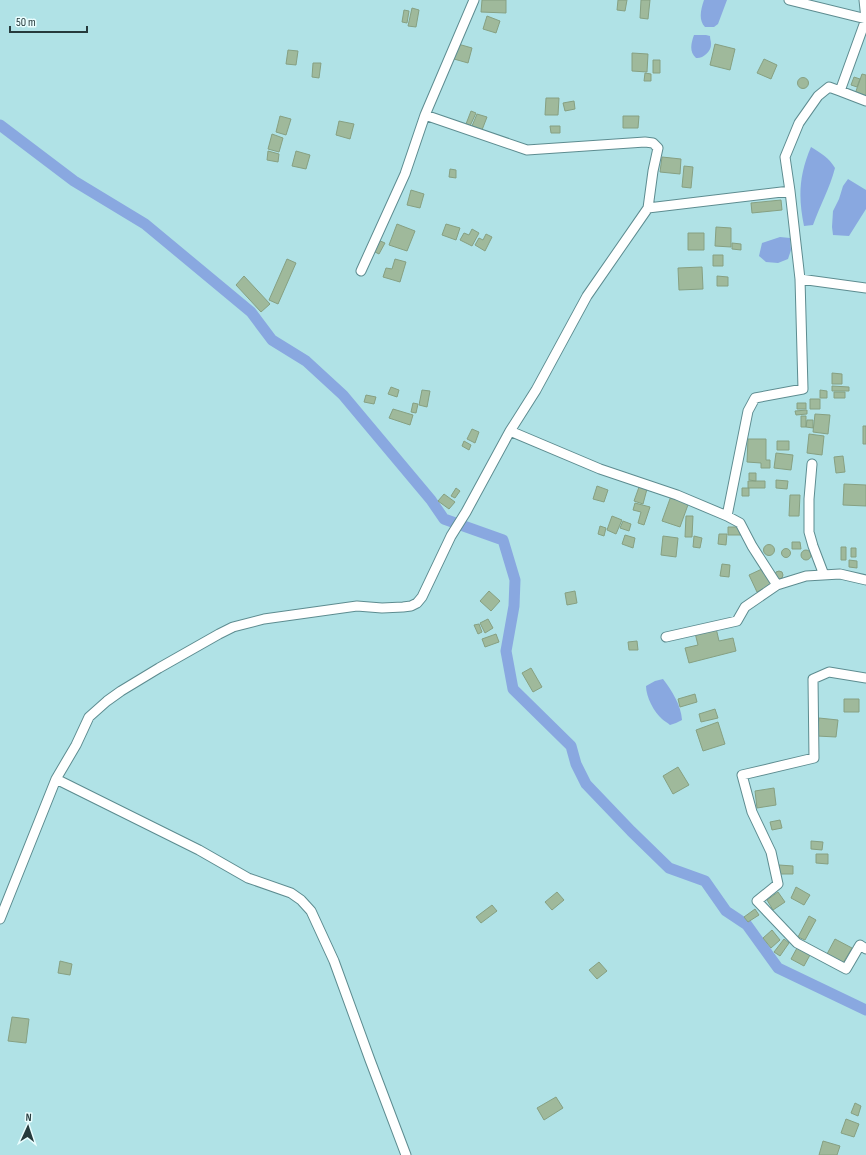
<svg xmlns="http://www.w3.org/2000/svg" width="866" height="1155" font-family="'Sofia Sans Condensed',sans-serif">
  <rect width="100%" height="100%" fill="#b0e2e6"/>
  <path fill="#89a8e0" d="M 704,0 L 727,0 L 718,24 L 714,27 L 705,27 C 698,20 701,9 704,0 Z
    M 694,35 L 706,35 L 710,36 C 710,39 711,41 711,43 C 712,51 703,59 696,58 C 689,52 691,43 694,35 Z
    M 811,147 C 821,153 829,158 835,168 C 830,188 820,205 813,225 L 804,226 C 798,197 799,175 811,147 Z
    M 848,179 L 866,190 L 866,209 L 849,236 L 833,235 L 832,227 L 833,211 L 839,199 L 843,186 Z
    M 780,237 L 790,238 L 791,250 L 788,259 L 778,263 L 766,262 L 759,256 L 762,243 Z
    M 663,679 C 672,691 681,705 682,720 L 676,723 L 670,725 C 668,723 664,721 662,719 C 654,712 646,697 646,686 L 655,681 Z"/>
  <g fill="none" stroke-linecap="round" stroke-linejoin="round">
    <path stroke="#89a8e0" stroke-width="11" d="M 0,125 L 74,181 L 145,224 L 251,312 L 272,340 L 306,361 L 343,395 L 431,500 L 444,519 L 503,540 L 515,580 L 514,606 L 506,651 L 513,689 L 571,746 L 576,764 L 586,784 L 631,831 L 669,868 L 705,881 L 726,911 L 747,925 L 778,968 L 866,1010"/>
  </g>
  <path fill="#9fb99b" stroke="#86a082" d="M 482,0 L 506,0 L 506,13 L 481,12 Z
    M 618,0 L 627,0 L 625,11 L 617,10 Z
    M 641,0 L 650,0 L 648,19 L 640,18 Z
    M 412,8 L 419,10 L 416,27 L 408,26 Z
    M 404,10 L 409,11 L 407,23 L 402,22 Z
    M 487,16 L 500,21 L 496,33 L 483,29 Z
    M 458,44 L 472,48 L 468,63 L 454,59 Z
    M 715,44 L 735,49 L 730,70 L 710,65 Z
    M 288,50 L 298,51 L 296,65 L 286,64 Z
    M 632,53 L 648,54 L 647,72 L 632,71 Z
    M 764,59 L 777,65 L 771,79 L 757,73 Z
    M 653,60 L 660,60 L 660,73 L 653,73 Z
    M 313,63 L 321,63 L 319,78 L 312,77 Z
    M 645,73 L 651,74 L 651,81 L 644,81 Z
    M 862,74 L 866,75 L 866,98 L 855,94 Z
    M 854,77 L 860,79 L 857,87 L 851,85 Z
    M797.5 83a5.5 5.5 0 1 1 11 0a5.5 5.5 0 1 1-11 0Z
    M 546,98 L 559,98 L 558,115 L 545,115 Z
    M 574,101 L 575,109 L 565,111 L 563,103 Z
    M 471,111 L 476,113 L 470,126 L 466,124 Z
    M 477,114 L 487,117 L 482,130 L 472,126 Z
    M 280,116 L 291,119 L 286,135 L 276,132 Z
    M 623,116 L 639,116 L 638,128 L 623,128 Z
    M 339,121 L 354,124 L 350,139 L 336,135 Z
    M 550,126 L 560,126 L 560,133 L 551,133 Z
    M 272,134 L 283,138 L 279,152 L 268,149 Z
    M 268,151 L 279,154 L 278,162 L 267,160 Z
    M 296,151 L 310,155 L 306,169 L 292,166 Z
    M 662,157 L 681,159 L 680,174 L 660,172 Z
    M 684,166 L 693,167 L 691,188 L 682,187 Z
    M 450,169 L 456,170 L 456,178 L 449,177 Z
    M 411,190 L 424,194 L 420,208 L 407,205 Z
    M 781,200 L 782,210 L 752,213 L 751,203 Z
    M 397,224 L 415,231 L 407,251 L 389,245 Z
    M 446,224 L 460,228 L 456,240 L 442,235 Z
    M 716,227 L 731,228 L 731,247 L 715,246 Z
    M 472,229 L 479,233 L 472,246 L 460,240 L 464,233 L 469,235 Z
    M 688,233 L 704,233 L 704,250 L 688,250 Z
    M 486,234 L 492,237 L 485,251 L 475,245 L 479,238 L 483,240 Z
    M 378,240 L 385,243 L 379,254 L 373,251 Z
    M 732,243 L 741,244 L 741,250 L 732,249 Z
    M 713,255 L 723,255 L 723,266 L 713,266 Z
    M 287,259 L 296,263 L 278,304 L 269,300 Z
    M 395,259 L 406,262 L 400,282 L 383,277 L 386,268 L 392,269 Z
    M 702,267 L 703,289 L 679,290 L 678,268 Z
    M 244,276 L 270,304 L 261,312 L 236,285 Z
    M 717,276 L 728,277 L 728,286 L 717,286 Z
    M 832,373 L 842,374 L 842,384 L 832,384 Z
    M 832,386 L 849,387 L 849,391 L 832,391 Z
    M 391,387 L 399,390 L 397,397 L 388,394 Z
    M 422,390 L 430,391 L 427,407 L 419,405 Z
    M 820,390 L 827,391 L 827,398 L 820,398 Z
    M 834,392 L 845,392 L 845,398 L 834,398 Z
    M 366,395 L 376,397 L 374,404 L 364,402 Z
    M 810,399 L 820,399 L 820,409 L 810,409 Z
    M 413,403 L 418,404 L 416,413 L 411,412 Z
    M 797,403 L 806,403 L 806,409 L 797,409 Z
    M 393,409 L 413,415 L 410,425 L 389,418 Z
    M 807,410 L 807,414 L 796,415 L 795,411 Z
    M 815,414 L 830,415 L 828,434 L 813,432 Z
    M 801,416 L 806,416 L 806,427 L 801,427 Z
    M 807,420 L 813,420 L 813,428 L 806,427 Z
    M 863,426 L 866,426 L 866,444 L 863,444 Z
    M 472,429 L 479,432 L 475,443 L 467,439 Z
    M 809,434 L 824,436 L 822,455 L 807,453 Z
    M 748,439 L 766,439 L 766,460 L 770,460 L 770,468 L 761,468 L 761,463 L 747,462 Z
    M 464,441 L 471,445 L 469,450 L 462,446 Z
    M 777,441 L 789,441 L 789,450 L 777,450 Z
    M 776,453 L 793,455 L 791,470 L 774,468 Z
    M 843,456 L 845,472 L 836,473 L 834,457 Z
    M 749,473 L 756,473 L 756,481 L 749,480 Z
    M 776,480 L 788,481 L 787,489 L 776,488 Z
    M 748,481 L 765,481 L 765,488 L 748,488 Z
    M 844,484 L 866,485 L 866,506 L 843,505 Z
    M 597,486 L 608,490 L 604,502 L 593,499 Z
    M 639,487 L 647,489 L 643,504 L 634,501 Z
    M 456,488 L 460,491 L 455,498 L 451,496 Z
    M 742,488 L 749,488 L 749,496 L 742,496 Z
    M 444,494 L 455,502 L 449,509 L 438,501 Z
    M 790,495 L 800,495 L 799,516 L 789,516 Z
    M 671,496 L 689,502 L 680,527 L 662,521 Z
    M 635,503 L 650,507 L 644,525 L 638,523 L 641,512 L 633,510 Z
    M 612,516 L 622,520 L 616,534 L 607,530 Z
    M 686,516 L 693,516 L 692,537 L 685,537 Z
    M 623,521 L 631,524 L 629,531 L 620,528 Z
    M 600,526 L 606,528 L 604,536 L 598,534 Z
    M 728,527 L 741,527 L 741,535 L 728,535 Z
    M 719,534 L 727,534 L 726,545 L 718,544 Z
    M 625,535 L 635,538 L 633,548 L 622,544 Z
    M 663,536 L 678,538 L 676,557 L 661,555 Z
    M 694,536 L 702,538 L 700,548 L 693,547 Z
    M 792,542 L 800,542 L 801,549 L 792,549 Z
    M763.5 550a5.5 5.5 0 1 1 11 0a5.5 5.5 0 1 1-11 0Z
    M 841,547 L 846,547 L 846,560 L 841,560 Z
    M 851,548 L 856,548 L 856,557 L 851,557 Z
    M781.5 553a4.5 4.5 0 1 1 9 0a4.5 4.5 0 1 1-9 0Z
    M801 555a5 5 0 1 1 10 0a5 5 0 1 1-10 0Z
    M 849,560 L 857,561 L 857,568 L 849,567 Z
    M 722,564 L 730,565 L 729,577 L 720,576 Z
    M 764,568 L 772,585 L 757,592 L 749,575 Z
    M775 575a4 4 0 1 1 8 0a4 4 0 1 1-8 0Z
    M 489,591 L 500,601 L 491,611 L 480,601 Z
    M 575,591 L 577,603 L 567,605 L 565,593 Z
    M 488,619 L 493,628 L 485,633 L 480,623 Z
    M 479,624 L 482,632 L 478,634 L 474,625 Z
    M 716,628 L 719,641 L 733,638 L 736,651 L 689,663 L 685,648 L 698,645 L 695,633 Z
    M 496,634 L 499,642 L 485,647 L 482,639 Z
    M 637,641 L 638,650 L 629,650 L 628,642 Z
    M 531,668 L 542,687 L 533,692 L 522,673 Z
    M 695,694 L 697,702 L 680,707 L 678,699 Z
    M 844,699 L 859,699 L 859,712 L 844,712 Z
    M 715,709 L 718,718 L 701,722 L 699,714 Z
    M 819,718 L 838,720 L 836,737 L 817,736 Z
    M 718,722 L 725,744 L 703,751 L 696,730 Z
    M 678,767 L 689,785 L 673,794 L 663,776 Z
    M 774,788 L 776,805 L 757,808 L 755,791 Z
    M 780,820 L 782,828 L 772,830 L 770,822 Z
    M 811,841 L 823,842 L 822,850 L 811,849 Z
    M 816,854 L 828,854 L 828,864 L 816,863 Z
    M 779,865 L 793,866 L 793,874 L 779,874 Z
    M 796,887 L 810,895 L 804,905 L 791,898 Z
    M 557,892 L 564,900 L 552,910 L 545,902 Z
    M 778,892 L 785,902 L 773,910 L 767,900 Z
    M 492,905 L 497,911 L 481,923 L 476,917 Z
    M 755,909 L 759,915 L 748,922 L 744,917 Z
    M 809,916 L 816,920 L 805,940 L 798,937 Z
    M 772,930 L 780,940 L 771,948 L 763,938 Z
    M 784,939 L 789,943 L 780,956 L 774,952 Z
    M 835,939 L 852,948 L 843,963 L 827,954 Z
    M 797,948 L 810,955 L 804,966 L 791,959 Z
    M 60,961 L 72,964 L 70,975 L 58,973 Z
    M 599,962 L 607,971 L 597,979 L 589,970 Z
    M 12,1017 L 29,1019 L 26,1043 L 8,1041 Z
    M 556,1097 L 563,1108 L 544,1120 L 537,1108 Z
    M 855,1103 L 861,1106 L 858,1116 L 851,1113 Z
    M 846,1119 L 859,1124 L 854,1137 L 841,1133 Z
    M 823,1141 L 840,1146 L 837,1155 L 819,1155 Z"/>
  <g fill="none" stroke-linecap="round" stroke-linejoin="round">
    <defs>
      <path id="street" d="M 789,0 L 866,19
        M 840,91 L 866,101
        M 790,191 L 800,279 L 866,288
        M 648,208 L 790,191 L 785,157 L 799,123 L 818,96 L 829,87 L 840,91 L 866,19 L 864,0
        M 361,271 L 405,174 L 425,115
        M 510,431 L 600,469 L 677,495 L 727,516 L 740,523 L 752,546 L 777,585 L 806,576 L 840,574 L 866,580
        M 812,464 L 809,499 L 809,532 L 813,546 L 824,575
        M 727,516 L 748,411 L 755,398 L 803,389 L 800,279
        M 666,637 L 737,621 L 745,607 L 777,585
        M 866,678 L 829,672 L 813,679 L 814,758 L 742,775 L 752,812 L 771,852 L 778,884 L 757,901 L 797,943 L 846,969 L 860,945 L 866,949
        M 56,779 L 199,850 L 248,878 L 291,893 L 301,900 L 311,911 L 334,961 L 370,1060 L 406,1155
        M 0,919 L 56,779 L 76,745 L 89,717 L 107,701 L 121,691 L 159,668 L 219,634 L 233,627 L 264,619 L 357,606 L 382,608 L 403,607 L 411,606 L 417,603 L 422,597 L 451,536 L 466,512 L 510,431 L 536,390 L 587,296 L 648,208 L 653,171 L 658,148 L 653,143 L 645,142 L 527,150 L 425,115 L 474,0"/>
    </defs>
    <use href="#street" stroke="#5d8c90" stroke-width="11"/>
    <use href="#street" stroke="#fff" stroke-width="9"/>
  </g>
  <g transform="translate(28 1127) rotate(3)" stroke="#e9fdfe" stroke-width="3" paint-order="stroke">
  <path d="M0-3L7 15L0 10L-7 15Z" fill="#263a3c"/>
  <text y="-6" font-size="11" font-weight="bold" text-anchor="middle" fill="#263a3c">N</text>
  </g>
  <path d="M10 26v6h77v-6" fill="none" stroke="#263a3c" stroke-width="2"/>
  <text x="16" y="26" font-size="12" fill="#263a3c" stroke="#e9fdfe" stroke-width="3" paint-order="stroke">50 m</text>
</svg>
